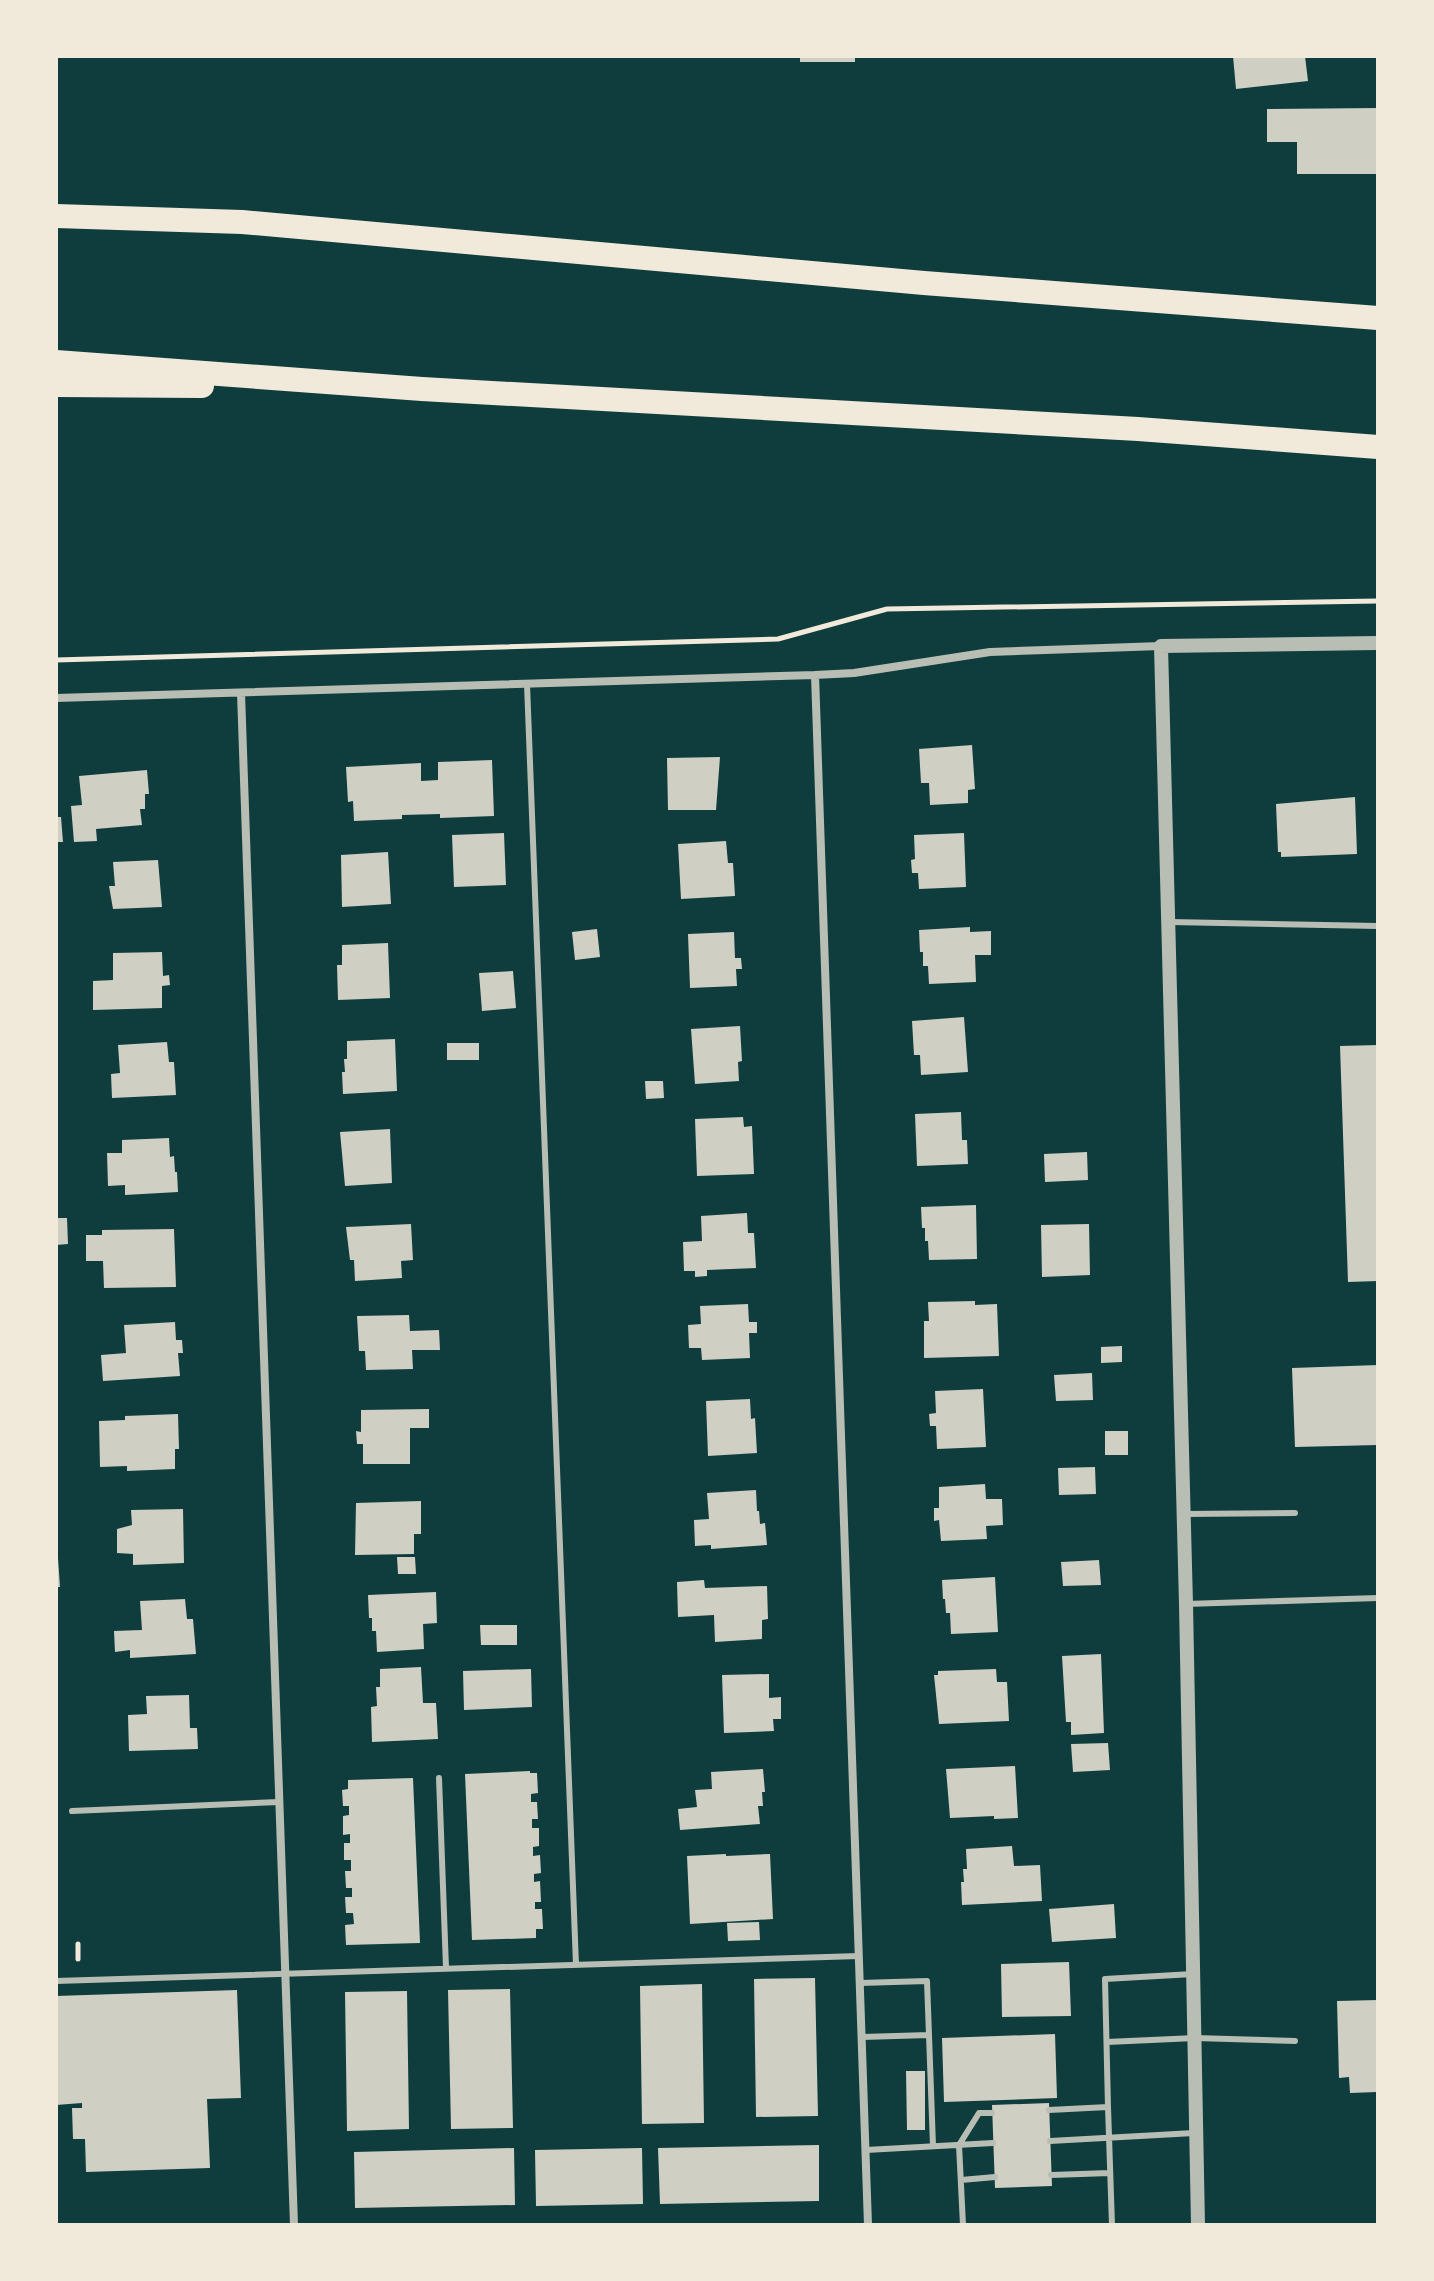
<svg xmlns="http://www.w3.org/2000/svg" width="1434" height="2281" font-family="'Exo 2',sans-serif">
  <rect width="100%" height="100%" fill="#0f3d3e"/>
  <path fill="#cfcfc3" d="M 800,56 L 855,56 L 855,62 L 800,62 Z
    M 1233,56 L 1305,56 L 1308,81 L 1236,89 Z
    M 1378,108 L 1378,174 L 1297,174 L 1297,142 L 1267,142 L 1267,109 Z
    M 972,745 L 975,789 L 968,790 L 968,803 L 930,805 L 929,783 L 921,783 L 919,749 Z
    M 720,757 L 716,810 L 668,810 L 667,758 Z
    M 492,760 L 494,816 L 440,818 L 440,814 L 402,815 L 402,819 L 354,821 L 353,801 L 348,802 L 346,767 L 421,763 L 421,781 L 438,780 L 438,762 Z
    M 147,770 L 149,794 L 145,794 L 145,809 L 140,809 L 142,825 L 96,829 L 97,841 L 74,842 L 71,806 L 82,805 L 79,776 Z
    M 1355,797 L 1357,854 L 1281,857 L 1281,852 L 1278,852 L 1276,804 Z
    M 56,817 L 61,817 L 63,842 L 56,842 Z
    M 504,833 L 506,885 L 454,887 L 452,835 Z
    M 964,833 L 966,887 L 919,889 L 918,873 L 912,873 L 911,860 L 915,859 L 914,835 Z
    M 726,841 L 728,863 L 733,863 L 735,896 L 681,899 L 678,844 Z
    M 388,852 L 391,904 L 342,907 L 341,855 Z
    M 158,860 L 162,907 L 113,909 L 109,886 L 115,886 L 113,862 Z
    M 970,927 L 970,932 L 991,931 L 991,955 L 975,955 L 976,982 L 929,984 L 928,966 L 923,966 L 923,952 L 920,952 L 919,930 Z
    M 597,929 L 600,957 L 575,960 L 572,932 Z
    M 734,932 L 735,958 L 741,958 L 742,969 L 736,969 L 737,986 L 690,988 L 688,934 Z
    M 388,943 L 390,998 L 338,1000 L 337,965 L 342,965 L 342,945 Z
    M 162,952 L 163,976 L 169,975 L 170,985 L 162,986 L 162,1008 L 93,1010 L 93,981 L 113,980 L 113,953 Z
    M 513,971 L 516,1008 L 482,1011 L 479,973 Z
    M 964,1017 L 968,1072 L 921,1075 L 920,1055 L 914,1055 L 912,1021 Z
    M 740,1026 L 742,1061 L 738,1062 L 739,1081 L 695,1084 L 691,1029 Z
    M 395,1039 L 397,1091 L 343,1094 L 342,1072 L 345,1072 L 344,1059 L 347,1059 L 347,1041 Z
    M 167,1042 L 169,1062 L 174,1062 L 176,1095 L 112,1098 L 111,1074 L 120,1073 L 118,1045 Z
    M 447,1043 L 479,1043 L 479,1060 L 447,1060 Z
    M 1378,1045 L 1378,1281 L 1348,1282 L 1340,1046 Z
    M 645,1081 L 663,1081 L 664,1098 L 646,1099 Z
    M 961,1112 L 962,1140 L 967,1140 L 968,1164 L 917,1166 L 915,1114 Z
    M 743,1117 L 744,1127 L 752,1126 L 754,1174 L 697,1176 L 695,1119 Z
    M 390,1129 L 392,1183 L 345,1186 L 340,1132 Z
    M 169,1138 L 170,1157 L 174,1156 L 175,1172 L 177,1172 L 178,1192 L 125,1195 L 125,1185 L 108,1186 L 107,1153 L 122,1153 L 122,1140 Z
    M 1087,1152 L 1088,1180 L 1045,1182 L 1044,1154 Z
    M 976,1205 L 977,1259 L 929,1260 L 928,1241 L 925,1241 L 925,1228 L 922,1228 L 921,1207 Z
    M 747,1213 L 748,1233 L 754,1233 L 756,1268 L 707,1270 L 707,1276 L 695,1277 L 695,1271 L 684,1271 L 683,1242 L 702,1241 L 701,1216 Z
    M 56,1218 L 67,1218 L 68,1244 L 56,1245 Z
    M 411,1224 L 413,1260 L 401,1261 L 402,1278 L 355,1281 L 354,1260 L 350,1260 L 346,1227 Z
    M 1089,1224 L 1090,1275 L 1042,1277 L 1041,1225 Z
    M 174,1229 L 176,1287 L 104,1288 L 103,1261 L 86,1261 L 86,1235 L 102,1235 L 102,1230 Z
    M 975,1301 L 975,1305 L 997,1304 L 999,1356 L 924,1358 L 924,1321 L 929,1321 L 928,1302 Z
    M 748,1304 L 749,1322 L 757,1322 L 757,1333 L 749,1333 L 750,1358 L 702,1360 L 701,1348 L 689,1348 L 688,1325 L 701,1324 L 700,1306 Z
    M 409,1315 L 410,1331 L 439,1330 L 440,1350 L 412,1350 L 413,1369 L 366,1370 L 365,1351 L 359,1351 L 357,1316 Z
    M 175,1322 L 176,1340 L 182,1340 L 183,1353 L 178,1353 L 180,1376 L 103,1381 L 101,1355 L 126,1353 L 124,1325 Z
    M 1122,1346 L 1122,1362 L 1101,1363 L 1101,1347 Z
    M 1378,1365 L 1378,1445 L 1295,1447 L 1292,1368 Z
    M 1092,1373 L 1093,1400 L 1056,1401 L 1054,1375 Z
    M 983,1389 L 986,1447 L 937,1449 L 936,1426 L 930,1426 L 929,1414 L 936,1413 L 935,1391 Z
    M 750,1399 L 751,1419 L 755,1418 L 757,1453 L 708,1456 L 706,1401 Z
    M 429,1409 L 429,1428 L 410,1428 L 410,1464 L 363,1464 L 363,1444 L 357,1444 L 356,1431 L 361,1432 L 361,1410 Z
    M 178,1414 L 179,1449 L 175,1449 L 175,1469 L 127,1471 L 127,1466 L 100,1467 L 99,1421 L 125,1420 L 125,1416 Z
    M 1105,1431 L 1128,1431 L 1128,1455 L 1105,1455 Z
    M 1095,1467 L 1096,1494 L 1059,1495 L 1058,1468 Z
    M 985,1484 L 986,1499 L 1002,1499 L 1003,1525 L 986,1526 L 987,1539 L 941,1541 L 939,1520 L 934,1521 L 934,1508 L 939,1508 L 939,1487 Z
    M 756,1490 L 757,1511 L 759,1511 L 760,1524 L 765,1523 L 767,1545 L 711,1549 L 711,1545 L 695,1546 L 694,1520 L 709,1519 L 707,1493 Z
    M 421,1501 L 421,1534 L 414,1534 L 414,1554 L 355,1555 L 356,1503 Z
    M 183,1509 L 184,1563 L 133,1565 L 133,1554 L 117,1553 L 117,1529 L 132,1525 L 131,1510 Z
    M 397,1557 L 415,1557 L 416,1574 L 398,1574 Z
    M 56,1558 L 58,1558 L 60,1587 L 56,1587 Z
    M 1099,1560 L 1101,1585 L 1063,1586 L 1061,1562 Z
    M 995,1577 L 998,1632 L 951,1634 L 950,1613 L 946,1613 L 945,1599 L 943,1599 L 942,1580 Z
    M 704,1580 L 705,1588 L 767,1586 L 768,1619 L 762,1620 L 762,1639 L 715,1642 L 714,1615 L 678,1617 L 677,1582 Z
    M 436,1592 L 437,1623 L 423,1624 L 424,1649 L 377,1652 L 376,1631 L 372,1631 L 372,1618 L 369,1618 L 368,1595 Z
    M 185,1599 L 187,1619 L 193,1619 L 196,1654 L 130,1658 L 130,1650 L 115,1652 L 114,1631 L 142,1630 L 140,1601 Z
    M 480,1625 L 517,1625 L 517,1645 L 481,1645 Z
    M 1101,1654 L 1104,1733 L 1071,1735 L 1071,1722 L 1066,1722 L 1062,1656 Z
    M 421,1667 L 423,1703 L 436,1703 L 438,1739 L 372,1742 L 371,1707 L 377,1706 L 376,1687 L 380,1687 L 380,1669 Z
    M 531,1669 L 532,1707 L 464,1710 L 463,1671 Z
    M 996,1669 L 997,1682 L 1007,1682 L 1009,1721 L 939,1724 L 934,1675 L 938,1675 L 938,1671 Z
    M 769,1674 L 769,1698 L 781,1697 L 781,1719 L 773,1719 L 774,1731 L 724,1733 L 722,1675 Z
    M 189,1695 L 190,1728 L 197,1728 L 198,1749 L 129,1751 L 128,1715 L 147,1714 L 146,1696 Z
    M 1108,1743 L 1110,1770 L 1073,1772 L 1071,1744 Z
    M 1015,1766 L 1018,1818 L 994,1819 L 994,1816 L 950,1818 L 946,1769 Z
    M 763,1769 L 765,1792 L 762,1792 L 763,1806 L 758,1806 L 760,1824 L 680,1830 L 678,1809 L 697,1807 L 695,1790 L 712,1789 L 711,1772 Z
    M 530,1771 L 530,1773 L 537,1773 L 538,1793 L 531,1794 L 531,1802 L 537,1802 L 538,1819 L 532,1819 L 532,1828 L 539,1828 L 539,1846 L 533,1847 L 533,1856 L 540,1855 L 541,1873 L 534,1874 L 534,1882 L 540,1881 L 541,1902 L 535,1902 L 535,1909 L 542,1909 L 543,1929 L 536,1929 L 536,1938 L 472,1940 L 465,1774 Z
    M 413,1778 L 420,1943 L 346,1945 L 345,1925 L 354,1924 L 353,1913 L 346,1913 L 345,1897 L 352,1897 L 352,1888 L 346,1888 L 345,1871 L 351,1871 L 351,1860 L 344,1860 L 344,1843 L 350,1843 L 350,1834 L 343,1835 L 343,1816 L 349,1815 L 349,1806 L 343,1806 L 342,1790 L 348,1789 L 348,1780 Z
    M 1012,1846 L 1014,1866 L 1040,1865 L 1042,1901 L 962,1905 L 961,1882 L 964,1882 L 963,1869 L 967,1869 L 966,1849 Z
    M 726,1854 L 726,1856 L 770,1854 L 773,1919 L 690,1924 L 687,1856 Z
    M 1114,1904 L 1116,1938 L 1052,1942 L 1049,1909 Z
    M 759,1922 L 760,1940 L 728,1941 L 727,1923 Z
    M 1069,1962 L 1071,2016 L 1002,2017 L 1001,1964 Z
    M 815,1978 L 818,2116 L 756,2117 L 754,1979 Z
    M 702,1984 L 704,2123 L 642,2124 L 640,1986 Z
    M 510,1989 L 513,2128 L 451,2129 L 448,1990 Z
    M 237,1990 L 241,2098 L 207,2099 L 210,2168 L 86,2172 L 85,2139 L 73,2139 L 72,2108 L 82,2108 L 82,2103 L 56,2105 L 56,1996 Z
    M 407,1991 L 409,2129 L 347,2131 L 345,1992 Z
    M 1378,2000 L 1377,2092 L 1350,2093 L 1349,2077 L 1339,2078 L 1337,2001 Z
    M 1055,2034 L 1057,2098 L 944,2102 L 942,2038 Z
    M 906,2071 L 925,2071 L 925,2130 L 907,2130 Z
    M 1049,2103 L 1052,2186 L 995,2188 L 992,2105 Z
    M 819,2145 L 819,2201 L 660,2204 L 658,2148 Z
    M 514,2148 L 515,2205 L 355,2208 L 354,2152 Z
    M 642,2148 L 643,2204 L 536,2206 L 535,2150 Z"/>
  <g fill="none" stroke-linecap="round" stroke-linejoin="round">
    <path stroke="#f1e9da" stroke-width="5" d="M 56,660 L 778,639 L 887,609 L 1378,601
      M 78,1944 L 78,1959"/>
    <path stroke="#b8beb3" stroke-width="6" d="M 527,684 L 576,1965
      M 1170,922 L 1378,926
      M 1183,1514 L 1295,1513
      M 1186,1604 L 1378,1598
      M 439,1778 L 446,1968
      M 72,1811 L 279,1802
      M 56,1981 L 859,1956
      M 860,1983 L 927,1981 L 929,2035 L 862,2037
      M 929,2035 L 933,2146
      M 1107,2042 L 1195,2038 L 1295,2041
      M 1108,2107 L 1105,1979 L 1193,1974
      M 1049,2110 L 1108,2107 L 1112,2225
      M 1050,2141 L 1194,2133
      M 866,2150 L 993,2143
      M 1051,2175 L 1110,2173
      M 961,2180 L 995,2177
      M 963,2225 L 959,2145 L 979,2113 L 992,2113"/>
    <path stroke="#b8beb3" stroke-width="8" d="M 815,675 L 868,2225
      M 241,693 L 294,2225
      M 56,698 L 815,675 L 854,673 L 990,652 L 1161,646"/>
    <path stroke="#b8beb3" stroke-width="14" d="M 1198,2225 L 1186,1604 L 1161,646 L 1378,643"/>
    <path stroke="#f1e9da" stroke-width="24" d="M 56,216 L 242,222 L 924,283 L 1378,318
      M 56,362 L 422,389 L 1138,429 L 1378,447
      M 56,385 L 202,386"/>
  </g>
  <rect width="1434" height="2281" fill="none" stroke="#f1e9da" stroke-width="116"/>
</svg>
